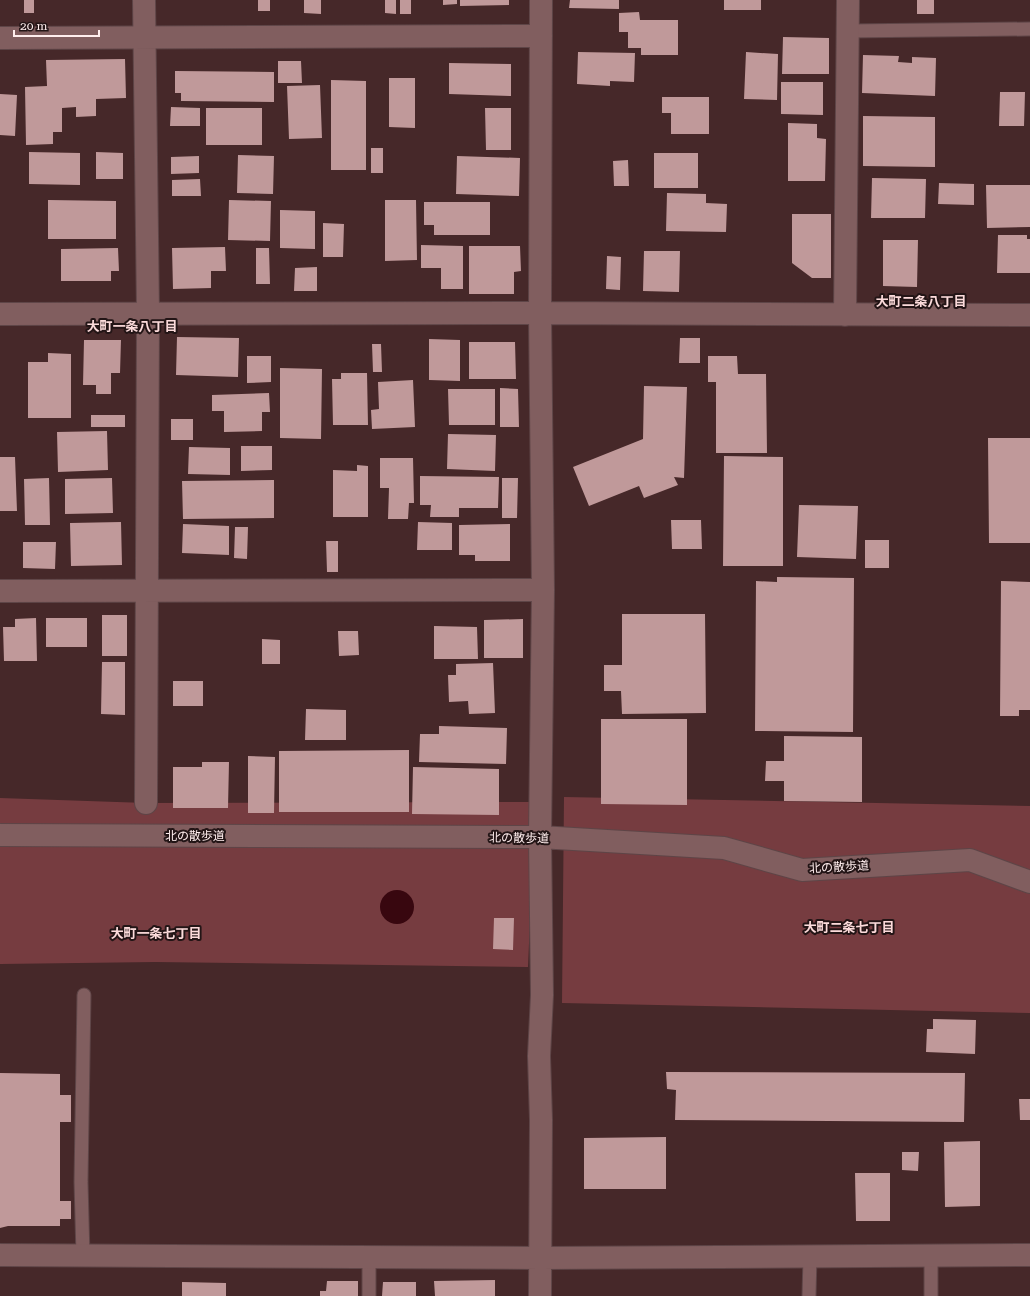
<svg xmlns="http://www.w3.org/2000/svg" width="1030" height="1296" font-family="'Roboto Serif','Noto Sans JP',serif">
  <rect width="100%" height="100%" fill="#462829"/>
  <path fill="#763c40" d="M 564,797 L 1030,806 L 1030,1013 L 562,1003 Z
    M 0,798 L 146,803 L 535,802 L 528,967 L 155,962 L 0,964 Z"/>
  <path fill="#38070f" d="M380 907a17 17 0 1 1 34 0a17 17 0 1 1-34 0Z"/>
  <path fill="#c0999a" d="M 24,0 L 34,0 L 34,13 L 24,13 Z
    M 258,0 L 270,0 L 270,11 L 258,11 Z
    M 304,0 L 321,0 L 321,14 L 304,13 Z
    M 385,0 L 396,0 L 396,14 L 385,13 Z
    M 400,0 L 411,0 L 411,14 L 400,14 Z
    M 443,0 L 457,0 L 457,4 L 443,5 Z
    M 460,0 L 509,0 L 509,5 L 460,6 Z
    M 570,0 L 619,0 L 619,9 L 569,8 Z
    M 724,0 L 761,0 L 761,10 L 724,10 Z
    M 917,0 L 934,0 L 934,14 L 917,14 Z
    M 639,12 L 640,20 L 678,20 L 678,55 L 641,55 L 641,48 L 628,48 L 628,32 L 619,32 L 619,13 Z
    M 783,37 L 829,38 L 829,74 L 782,74 Z
    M 578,52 L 635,53 L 634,82 L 610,81 L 610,86 L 577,84 Z
    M 746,52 L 778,54 L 777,100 L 744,99 Z
    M 863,55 L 899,56 L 898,62 L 912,63 L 912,57 L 936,58 L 935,96 L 862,93 Z
    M 125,59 L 126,98 L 96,99 L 96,116 L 76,117 L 76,107 L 62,108 L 62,132 L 53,132 L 53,144 L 26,145 L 25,87 L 47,86 L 46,60 Z
    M 278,61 L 301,61 L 302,83 L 278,83 Z
    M 449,63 L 511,64 L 511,96 L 449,94 Z
    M 175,71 L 274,72 L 274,102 L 181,101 L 181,93 L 175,93 Z
    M 389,78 L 415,78 L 415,128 L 389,127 Z
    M 331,80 L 366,81 L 366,170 L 331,170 Z
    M 781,82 L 823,82 L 823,115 L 781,114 Z
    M 320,85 L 322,138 L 289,139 L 287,86 Z
    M 1000,92 L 1025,92 L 1024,126 L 999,126 Z
    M 0,94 L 17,95 L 15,136 L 0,135 Z
    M 662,97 L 709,97 L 709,134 L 671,134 L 671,113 L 662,113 Z
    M 171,107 L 200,108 L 200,126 L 170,126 Z
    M 206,108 L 262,108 L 262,145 L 206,145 Z
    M 485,108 L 511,108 L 511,150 L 486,150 Z
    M 863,116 L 935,117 L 935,167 L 863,166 Z
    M 788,123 L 817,124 L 817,138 L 826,139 L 825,181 L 788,181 Z
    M 371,148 L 383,148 L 383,173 L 371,173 Z
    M 29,152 L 80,153 L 80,185 L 29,184 Z
    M 96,152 L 123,153 L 123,179 L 96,179 Z
    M 654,153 L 698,153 L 698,188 L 654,188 Z
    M 238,155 L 274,156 L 273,194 L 237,193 Z
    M 199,156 L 199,173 L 171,174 L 171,157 Z
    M 457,156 L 520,158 L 519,196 L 456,194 Z
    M 628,160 L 629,186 L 614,186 L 613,161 Z
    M 872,178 L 926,179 L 925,218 L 871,218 Z
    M 200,179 L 201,196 L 172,196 L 172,180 Z
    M 939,183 L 974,184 L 974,205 L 938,204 Z
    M 986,185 L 1030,185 L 1030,227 L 987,228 Z
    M 667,193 L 706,194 L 706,203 L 727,204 L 726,232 L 666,231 Z
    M 48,200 L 116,201 L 116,239 L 48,239 Z
    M 229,200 L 271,201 L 270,241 L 228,240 Z
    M 385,200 L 416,200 L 417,260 L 385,261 Z
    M 424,202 L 490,202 L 490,235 L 434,235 L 434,225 L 424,225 Z
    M 280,210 L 315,211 L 315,249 L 280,248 Z
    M 792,214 L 831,214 L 831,278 L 812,278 L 792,263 Z
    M 323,223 L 344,224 L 343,257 L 323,257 Z
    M 998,235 L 1027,235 L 1027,239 L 1030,239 L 1030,273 L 997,273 Z
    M 883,240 L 918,240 L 917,287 L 883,286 Z
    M 421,245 L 463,246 L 463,289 L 441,289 L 441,268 L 421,268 Z
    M 469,246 L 520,246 L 521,271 L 514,272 L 514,294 L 469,294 Z
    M 225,247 L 226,271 L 211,271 L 211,288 L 173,289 L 172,248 Z
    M 118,248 L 119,271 L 111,271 L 111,281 L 61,281 L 61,249 Z
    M 256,248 L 269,248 L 270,284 L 256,284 Z
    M 644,251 L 680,251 L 679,292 L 643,291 Z
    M 607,256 L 621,257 L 620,290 L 606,289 Z
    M 317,267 L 317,291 L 294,291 L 295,268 Z
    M 177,337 L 239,338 L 238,377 L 176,375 Z
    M 680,338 L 700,338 L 700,363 L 679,363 Z
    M 429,339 L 460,340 L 460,381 L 429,380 Z
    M 84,340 L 121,340 L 120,373 L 111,373 L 111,394 L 96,394 L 96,385 L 83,385 Z
    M 469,342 L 515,342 L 516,379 L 469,379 Z
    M 372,344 L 381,344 L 382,372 L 373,372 Z
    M 48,353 L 71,354 L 71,418 L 28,418 L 28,362 L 48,362 Z
    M 247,356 L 271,356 L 271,382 L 247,383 Z
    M 708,356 L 737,356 L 738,374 L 766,374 L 767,453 L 716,453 L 716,382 L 708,382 Z
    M 280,368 L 322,369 L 321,439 L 280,438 Z
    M 341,373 L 367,373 L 368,425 L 333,425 L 332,379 L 341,379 Z
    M 413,380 L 415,427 L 372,429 L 371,410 L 379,409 L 378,382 Z
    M 644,386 L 687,387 L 684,478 L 674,477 L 678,485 L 644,498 L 639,486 L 589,506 L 573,467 L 643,439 Z
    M 500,388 L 518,389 L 519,427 L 500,427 Z
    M 448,389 L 495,389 L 495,425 L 449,425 Z
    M 269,393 L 270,412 L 262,412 L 262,431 L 224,432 L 224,411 L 212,411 L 212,395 Z
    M 91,415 L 125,415 L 125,427 L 91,427 Z
    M 171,419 L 193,419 L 193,440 L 171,440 Z
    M 107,431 L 108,470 L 58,472 L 57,432 Z
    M 448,434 L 496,435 L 495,471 L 447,469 Z
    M 988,438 L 1030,438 L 1030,543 L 989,543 Z
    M 241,446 L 272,446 L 272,470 L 241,471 Z
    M 189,447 L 230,448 L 230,475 L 188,474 Z
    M 724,456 L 783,457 L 783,566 L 723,566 Z
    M 0,457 L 15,457 L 17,511 L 0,511 Z
    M 380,458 L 413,458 L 414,503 L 409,503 L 408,519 L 388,519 L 389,488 L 380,488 Z
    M 357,465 L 368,466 L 368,517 L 333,517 L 333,470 L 357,471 Z
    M 420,476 L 499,477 L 498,508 L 459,508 L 459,517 L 430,517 L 431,505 L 420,505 Z
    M 49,478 L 50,525 L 25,525 L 24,479 Z
    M 112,478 L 113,513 L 65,514 L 65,479 Z
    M 502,478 L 518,478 L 517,518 L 502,518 Z
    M 274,480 L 274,518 L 183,519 L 182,481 Z
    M 799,505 L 858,506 L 856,559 L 797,557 Z
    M 671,520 L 701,520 L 702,549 L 672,549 Z
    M 121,522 L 122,565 L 71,566 L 70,523 Z
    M 418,522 L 452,523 L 452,550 L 417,550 Z
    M 183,524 L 229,526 L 229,555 L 182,553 Z
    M 510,524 L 510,561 L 475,561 L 475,555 L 459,555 L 459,525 Z
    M 235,527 L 248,527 L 247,559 L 234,558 Z
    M 865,540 L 889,540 L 889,568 L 865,568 Z
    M 326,541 L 338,541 L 338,572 L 327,572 Z
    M 23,542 L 56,542 L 55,569 L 23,568 Z
    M 777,577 L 854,578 L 853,732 L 755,731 L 756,581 L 777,582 Z
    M 1001,581 L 1030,582 L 1030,710 L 1019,710 L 1019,716 L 1000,716 Z
    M 622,614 L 705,614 L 706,713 L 622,714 L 621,691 L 604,691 L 604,665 L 622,665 Z
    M 102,615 L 127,615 L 127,656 L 102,656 Z
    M 36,618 L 37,661 L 4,661 L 3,627 L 15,627 L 15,619 Z
    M 46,618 L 87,618 L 87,647 L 46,647 Z
    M 523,619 L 523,658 L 484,658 L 484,620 Z
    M 434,626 L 477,627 L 478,659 L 434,659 Z
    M 338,631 L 358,631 L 359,655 L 339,656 Z
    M 262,639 L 280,640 L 280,664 L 262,664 Z
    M 102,662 L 125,662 L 125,715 L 101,714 Z
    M 493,663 L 495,713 L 469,714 L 468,701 L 449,702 L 448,675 L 456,675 L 456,664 Z
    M 173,681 L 203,681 L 203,706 L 173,706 Z
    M 306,709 L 346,710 L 346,740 L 305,740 Z
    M 601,719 L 687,719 L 687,805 L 601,804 Z
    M 439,726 L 507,728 L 506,764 L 419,762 L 420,734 L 439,734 Z
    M 784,736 L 862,737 L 862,802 L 784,801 L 784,781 L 765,781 L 766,761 L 784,761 Z
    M 409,750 L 409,812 L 279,812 L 279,751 Z
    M 248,756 L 275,757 L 274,813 L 248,813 Z
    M 202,762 L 229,762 L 228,808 L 173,808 L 173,767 L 202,767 Z
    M 413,767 L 499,769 L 499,815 L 412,814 Z
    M 494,918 L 514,918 L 513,950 L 493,949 Z
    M 933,1019 L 976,1020 L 975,1054 L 926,1052 L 927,1029 L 933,1029 Z
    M 666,1072 L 965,1073 L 964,1122 L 675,1120 L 676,1090 L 667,1089 Z
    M 0,1073 L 60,1074 L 60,1095 L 71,1095 L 71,1122 L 60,1122 L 60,1201 L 71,1201 L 71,1219 L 60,1219 L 60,1226 L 8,1226 L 0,1228 Z
    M 1019,1099 L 1030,1099 L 1030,1120 L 1020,1120 Z
    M 666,1137 L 666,1189 L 584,1189 L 584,1138 Z
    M 980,1141 L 980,1206 L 945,1207 L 944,1142 Z
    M 902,1152 L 919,1152 L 918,1171 L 902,1170 Z
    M 855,1173 L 890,1173 L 890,1221 L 856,1221 Z
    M 495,1280 L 495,1296 L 435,1296 L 434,1281 Z
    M 327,1281 L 358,1281 L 358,1296 L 320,1296 L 320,1291 L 326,1291 Z
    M 182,1282 L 226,1283 L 226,1296 L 182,1296 Z
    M 383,1282 L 416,1282 L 416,1296 L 382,1296 Z"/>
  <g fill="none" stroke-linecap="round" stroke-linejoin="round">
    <defs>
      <path id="lane" d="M 847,31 L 1029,29
        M 83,1256 L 81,1182 L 84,995
        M 931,1256 L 931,1296
        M 369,1296 L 369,1257
        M 809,1296 L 810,1256"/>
      <path id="street" d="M 144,0 L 148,313 L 146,803
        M 0,38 L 541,36
        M 0,314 L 540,313 L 1030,315
        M 845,315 L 848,0
        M 0,591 L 543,590
        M 0,835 L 540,837 L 724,848 L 802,870 L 970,860 L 1030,882
        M 0,1255 L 540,1258 L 1030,1255
        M 540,1296 L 541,1120 L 539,1056 L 542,995 L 540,837 L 543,590 L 540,313 L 541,0"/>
    </defs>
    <use href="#lane" stroke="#5e4547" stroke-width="15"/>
    <use href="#street" stroke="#5e4547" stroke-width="24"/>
    <use href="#lane" stroke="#815e5f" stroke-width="13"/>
    <use href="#street" stroke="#815e5f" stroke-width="22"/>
  </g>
  <g text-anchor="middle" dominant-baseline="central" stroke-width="4" stroke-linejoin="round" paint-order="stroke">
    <g font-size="12" fill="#fee" stroke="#231516">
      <text x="195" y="836">北の散歩道</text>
      <text transform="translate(519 838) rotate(1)">北の散歩道</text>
      <text transform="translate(839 867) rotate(-3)">北の散歩道</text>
    </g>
    <g font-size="13" font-weight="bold" fill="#fcdbdb" stroke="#231516">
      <text x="921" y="301">大町二条八丁目</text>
      <text x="132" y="326">大町一条八丁目</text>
      <text x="849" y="927">大町二条七丁目</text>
      <text x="156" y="933">大町一条七丁目</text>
    </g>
  </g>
  <path d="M14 30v6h85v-6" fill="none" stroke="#ffeeee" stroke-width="2"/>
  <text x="20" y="30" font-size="12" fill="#ffeeee" stroke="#231516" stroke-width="3" paint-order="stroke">20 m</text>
</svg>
